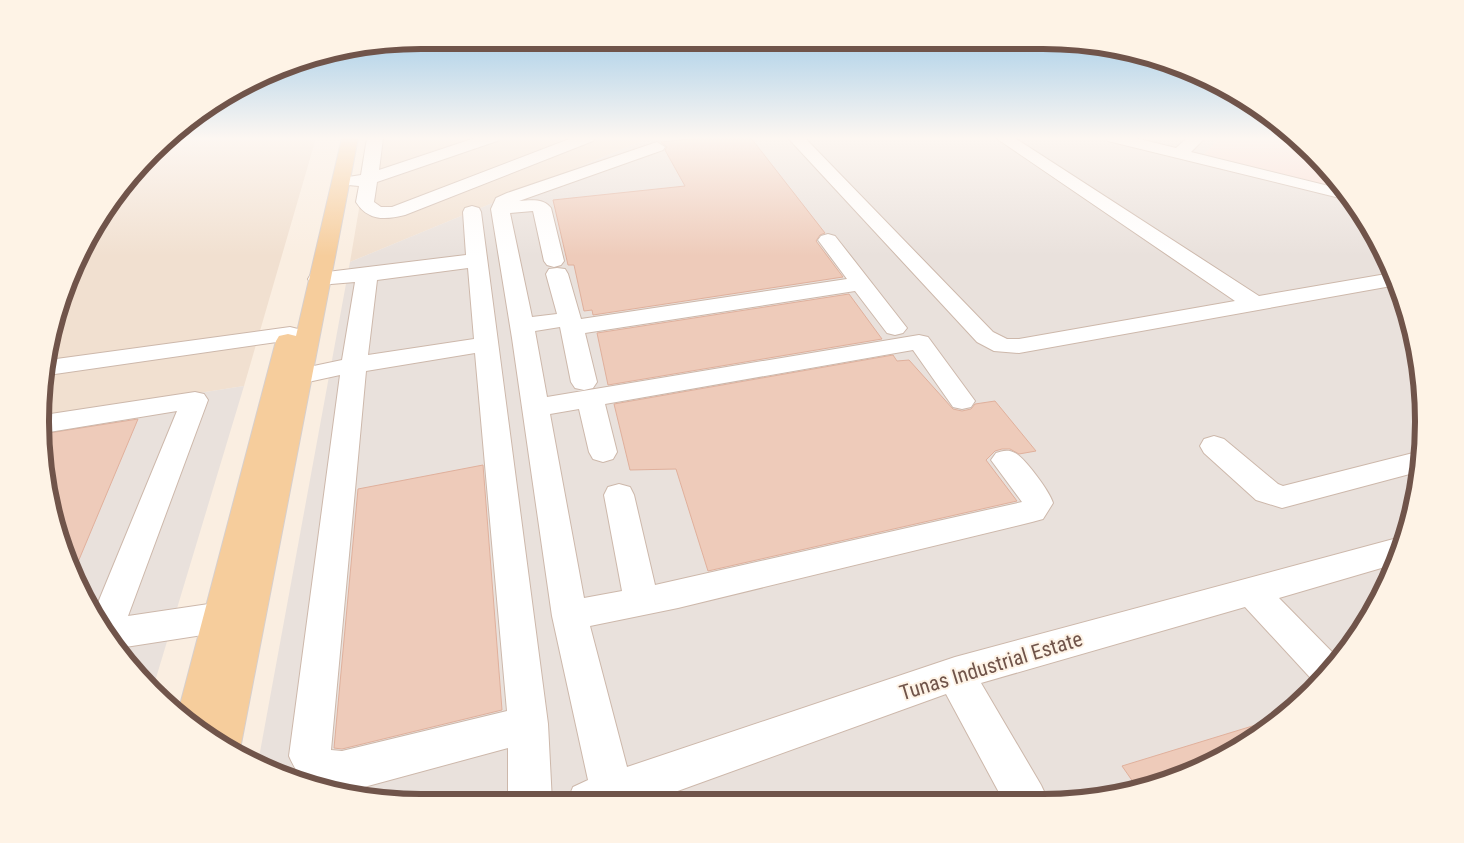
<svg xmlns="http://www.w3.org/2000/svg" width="1464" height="843" font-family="'Roboto Condensed',sans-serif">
  <rect width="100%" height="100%" fill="#faeee1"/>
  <path fill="#f1e0d0" d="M 171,138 L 316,138 L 244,386 L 44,417 L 53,322 L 104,209 Z
    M 371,138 L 649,138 L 350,262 Z"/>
  <path fill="#faddd5" d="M 1220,138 L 1297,138 L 1346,191 L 1202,156 Z"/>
  <path fill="#e9e1dc" d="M 649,138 L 1220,138 L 1202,156 L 1346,191 L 1385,253 L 1411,323 L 1423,397 L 1421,472 L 1404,544 L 1373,612 L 1312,691 L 1254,739 L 1165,783 L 1092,800 L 397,802 L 322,790 L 258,763 L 350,262 Z
    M 244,386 L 153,688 L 134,673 L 69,567 L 41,446 L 44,417 Z"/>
  <path fill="#eecbba" stroke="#e0b09c" d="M 700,138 L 751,138 L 825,233 L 820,235 L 816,241 L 843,277 L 593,315 L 592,310 L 584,311 L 574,265 L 568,265 L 553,200 L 685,186 L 665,150 L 667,147 L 661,142 Z
    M 849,294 L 882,339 L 608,385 L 597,333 Z
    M 893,355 L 897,361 L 909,360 L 953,409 L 962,411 L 971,409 L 975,404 L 995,401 L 1036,451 L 1019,454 L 1010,449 L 1002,449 L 995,451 L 986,460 L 1017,501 L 708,571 L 676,469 L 630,470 L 614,404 Z
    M 138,419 L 73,574 L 69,567 L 41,446 L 42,434 Z
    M 483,465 L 502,710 L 342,749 L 334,748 L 358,489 Z
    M 1272,720 L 1273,723 L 1254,739 L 1165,783 L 1138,789 L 1122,766 Z"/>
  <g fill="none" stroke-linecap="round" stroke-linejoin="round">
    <defs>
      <path id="minor" d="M 367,138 L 383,138 L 379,170 L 475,138 L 499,138 L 497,141 L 377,182 L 374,202 L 381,207 L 392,207 L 572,138 L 595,138 L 593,141 L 405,215 C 385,220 368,221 356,202 L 359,186 L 348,185 L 345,181 L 348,177 L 361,175 Z
        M 788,138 L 805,138 L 993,332 L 1007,339 L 1019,339 L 1235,301 L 996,138 L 1015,138 L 1259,296 L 1392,273 L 1397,285 L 1019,353 L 994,351 L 977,342 Z
        M 1106,138 L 1135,138 L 1176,148 L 1187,138 L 1205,138 L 1191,152 L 1345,190 L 1352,201 L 1108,141 Z
        M 657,142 L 665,147 L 663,150 L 519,201 C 530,200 544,198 551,208 L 564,261 L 561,265 L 554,267 L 547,265 L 544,261 L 533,211 L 510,213 L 532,317 L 557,314 L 546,274 L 549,269 L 557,268 L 565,269 L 568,274 L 581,319 L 847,279 L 818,240 L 821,236 L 828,234 L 835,236 L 907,328 L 903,333 L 895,335 L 887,333 L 855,291 L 585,333 L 597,382 L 593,388 L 584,390 L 575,388 L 571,382 L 560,327 L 535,331 L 547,397 L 919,335 L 928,337 L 975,401 L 971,407 L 962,409 L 953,407 L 913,350 L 605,404 L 617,452 L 613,459 L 603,462 L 593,459 L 589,452 L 579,409 L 550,414 L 584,598 L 622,591 L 604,495 L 608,487 L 619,484 L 630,487 L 634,495 L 655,585 L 1022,502 L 991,460 L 996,453 C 1002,451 1008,449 1015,453 C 1025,458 1050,492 1053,503 L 1043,519 L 1032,522 L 678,608 L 590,626 L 627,767 L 955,657 L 1401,537 L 1405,539 L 1395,564 L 1279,598 L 1338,658 L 1317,685 L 1245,607 L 981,683 L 1041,785 L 1048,800 L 1003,800 L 946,694 L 650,801 L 567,802 L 573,787 L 588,780 L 552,616 L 512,338 L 491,209 L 496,198 L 507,193 Z
        M 472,206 L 479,208 L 481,212 L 548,724 L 552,802 L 508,802 L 508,748 L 342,793 C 311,790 302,785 289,756 L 340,375 L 299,384 L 290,381 L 286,376 L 290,371 L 342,360 L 355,282 L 319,285 L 311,284 L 308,279 L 311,274 L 319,273 L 466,255 L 463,212 L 465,208 ZM 468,268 L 474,339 L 368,355 L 377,280 ZM 475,353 L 507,711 L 342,751 L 331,750 L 366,371 Z
        M 290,327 L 298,329 L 302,334 L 298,339 L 48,375 L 49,360 Z
        M 195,392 L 204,394 L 208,400 L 128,616 L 222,602 L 235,607 L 240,617 L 235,627 L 222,632 L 119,648 L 95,610 L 177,411 L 43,433 L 44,415 Z
        M 1214,436 L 1224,439 L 1278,484 L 1283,486 L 1421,451 L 1421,471 L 1282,508 L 1256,500 L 1204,453 L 1200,446 L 1204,439 Z"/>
      <path id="major" d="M 342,138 L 358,138 L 241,744 L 237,754 L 231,752 L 179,709 L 276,341 L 279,336 L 288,334 L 296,336 Z"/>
    </defs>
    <use href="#minor" stroke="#cdb8ab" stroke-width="2"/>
    <use href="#major" stroke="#d7cfcc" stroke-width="2"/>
    <use href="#minor" fill="#fff" fill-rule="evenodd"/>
    <use href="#major" fill="#f6cd9c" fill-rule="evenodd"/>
  </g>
  <linearGradient id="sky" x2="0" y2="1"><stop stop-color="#94c5e6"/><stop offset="0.54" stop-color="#fdf7f2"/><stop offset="1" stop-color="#fdf7f2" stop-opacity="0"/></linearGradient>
  <rect width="1464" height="256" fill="url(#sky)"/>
  <g text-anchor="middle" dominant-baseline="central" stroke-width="4" stroke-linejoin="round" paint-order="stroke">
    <g font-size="21" fill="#70544a" stroke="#fef3e6">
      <text transform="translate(991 666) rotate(-17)">Tunas Industrial Estate</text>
    </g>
  </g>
  <path d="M0 0H1464V843H0ZM421 49H1043A372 372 0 0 1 1415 421V422A372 372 0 0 1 1043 794H421A372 372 0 0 1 49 422V421A372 372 0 0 1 421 49Z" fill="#fef3e6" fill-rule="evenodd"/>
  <path fill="none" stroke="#70544a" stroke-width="6" d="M421 49H1043A372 372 0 0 1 1415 421V422A372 372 0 0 1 1043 794H421A372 372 0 0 1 49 422V421A372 372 0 0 1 421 49Z"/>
</svg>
